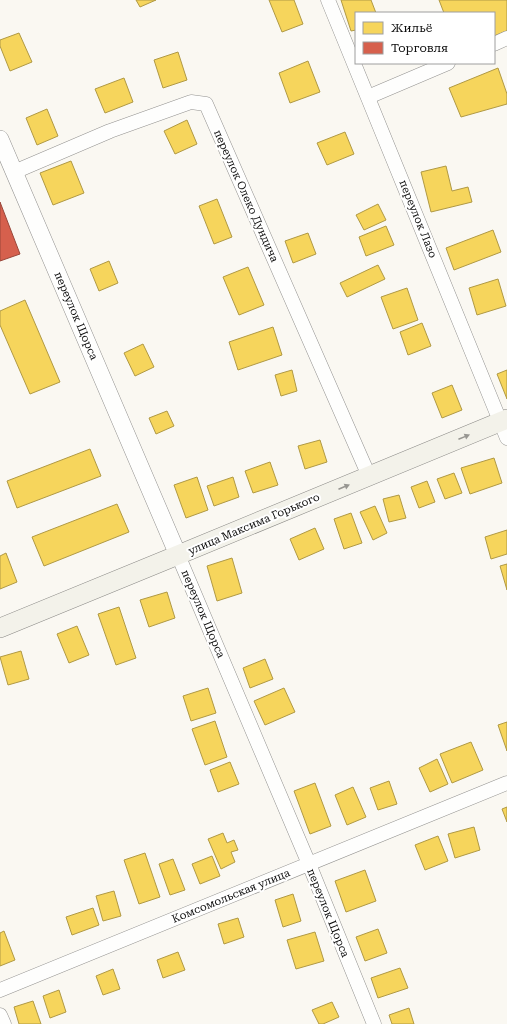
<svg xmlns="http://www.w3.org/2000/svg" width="507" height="1024" font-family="'Roboto Serif',serif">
  <rect width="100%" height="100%" fill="#faf8f2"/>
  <path fill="#f6d55c" stroke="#b09944" d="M 136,0 L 156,0 L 140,7 Z
    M 269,0 L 294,0 L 303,24 L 282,32 Z
    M 341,0 L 371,0 L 376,13 L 356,13 L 356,30 L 351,31 Z
    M 439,0 L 507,0 L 507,31 L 494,36 L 494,13 L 444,13 Z
    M 19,33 L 32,62 L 10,71 L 0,46 L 0,40 Z
    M 178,52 L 187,80 L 163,88 L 154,60 Z
    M 308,61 L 320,92 L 290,103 L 279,73 Z
    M 498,68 L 507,94 L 507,104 L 461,117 L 449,88 Z
    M 124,78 L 133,102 L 105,113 L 95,89 Z
    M 47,109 L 58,136 L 37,145 L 26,118 Z
    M 187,120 L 197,144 L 175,154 L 164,131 Z
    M 345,132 L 354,154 L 327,165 L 317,143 Z
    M 71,161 L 84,193 L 53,205 L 40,173 Z
    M 446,166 L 452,191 L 468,187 L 472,202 L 431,212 L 421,172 Z
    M 217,199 L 232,237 L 214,244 L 199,206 Z
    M 378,204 L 386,220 L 364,230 L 356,215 Z
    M 386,226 L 394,245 L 366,256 L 359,237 Z
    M 493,230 L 501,252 L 454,270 L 446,248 Z
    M 308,233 L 316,254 L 293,263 L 285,241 Z
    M 109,261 L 118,283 L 99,291 L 90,269 Z
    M 378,265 L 385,279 L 347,297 L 340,283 Z
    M 248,267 L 264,305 L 239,315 L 223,277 Z
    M 498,279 L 506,306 L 477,315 L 469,288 Z
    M 407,288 L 418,320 L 393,329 L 381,297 Z
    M 25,300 L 60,382 L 30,394 L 0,325 L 0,311 Z
    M 422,323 L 431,346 L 408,355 L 400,332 Z
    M 273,327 L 282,355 L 238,370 L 229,342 Z
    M 143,344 L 154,367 L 135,376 L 124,353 Z
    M 292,370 L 297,391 L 281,396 L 275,375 Z
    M 507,370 L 507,399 L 497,374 Z
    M 452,385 L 462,410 L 442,418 L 432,393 Z
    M 167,411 L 174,426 L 156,434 L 149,418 Z
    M 320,440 L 327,462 L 305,469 L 298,446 Z
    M 90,449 L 101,476 L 17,508 L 7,481 Z
    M 494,458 L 502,483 L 470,494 L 461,468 Z
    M 270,462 L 278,485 L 253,493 L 245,471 Z
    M 454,473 L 462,493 L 445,499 L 437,479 Z
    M 197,477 L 208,510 L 186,518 L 174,485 Z
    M 233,477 L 239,497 L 214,506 L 207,486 Z
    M 427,481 L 435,502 L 419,508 L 411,487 Z
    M 399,495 L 406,518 L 389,522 L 383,499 Z
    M 117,504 L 129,532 L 44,566 L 32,537 Z
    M 375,506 L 387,533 L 373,540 L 360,512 Z
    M 351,513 L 362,543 L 344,549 L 334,519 Z
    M 315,528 L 324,549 L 299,560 L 290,539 Z
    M 507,530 L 507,554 L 491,559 L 485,537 Z
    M 6,553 L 17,582 L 0,589 L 0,556 Z
    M 232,558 L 242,593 L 217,601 L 207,566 Z
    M 507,564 L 507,590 L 500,566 Z
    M 167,592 L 175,618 L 149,627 L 140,600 Z
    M 119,607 L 136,658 L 116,665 L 98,614 Z
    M 77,626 L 89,655 L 69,663 L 57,634 Z
    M 21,651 L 29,679 L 8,685 L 0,657 Z
    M 265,659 L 273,679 L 250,688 L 243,668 Z
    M 208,688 L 216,713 L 191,721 L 183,696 Z
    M 284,688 L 295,712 L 265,725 L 254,701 Z
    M 215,721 L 227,757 L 205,765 L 192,729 Z
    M 507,722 L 507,751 L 498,725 Z
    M 471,742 L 483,770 L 452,783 L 440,754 Z
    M 437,759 L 448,784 L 430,792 L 419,768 Z
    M 230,762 L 239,784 L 218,792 L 210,770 Z
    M 389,781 L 397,804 L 378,810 L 370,788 Z
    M 315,783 L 331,826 L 310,834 L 294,791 Z
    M 353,787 L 366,817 L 347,825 L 335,795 Z
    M 507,807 L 507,822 L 502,809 Z
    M 474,827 L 480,850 L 455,858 L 448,834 Z
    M 223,833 L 227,843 L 234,840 L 238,850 L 231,852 L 235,862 L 221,869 L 208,839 Z
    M 438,836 L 448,861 L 425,870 L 415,845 Z
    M 145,853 L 160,897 L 139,904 L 124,860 Z
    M 212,856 L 220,876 L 200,884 L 192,864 Z
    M 173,859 L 185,890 L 170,895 L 159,864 Z
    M 365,870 L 376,901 L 346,912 L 335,881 Z
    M 114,891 L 121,916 L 103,921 L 96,896 Z
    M 293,894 L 301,921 L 283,927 L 275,900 Z
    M 93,908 L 99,925 L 72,935 L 66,917 Z
    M 238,918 L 244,937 L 224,944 L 218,924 Z
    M 378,929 L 387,953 L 365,961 L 356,937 Z
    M 4,931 L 15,960 L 0,966 L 0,933 Z
    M 315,932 L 324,961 L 296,969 L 287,940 Z
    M 178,952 L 185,970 L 163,978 L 157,960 Z
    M 400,968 L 408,988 L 378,998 L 371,978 Z
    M 113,969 L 120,989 L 103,995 L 96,976 Z
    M 59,990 L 66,1012 L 50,1018 L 43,996 Z
    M 33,1001 L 41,1024 L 19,1024 L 14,1007 Z
    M 332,1002 L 339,1017 L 323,1024 L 319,1024 L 312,1010 Z
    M 409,1008 L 414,1024 L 392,1024 L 389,1015 Z"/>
  <path fill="#d6604d" stroke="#99473a" d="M 0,202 L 20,254 L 0,261 Z"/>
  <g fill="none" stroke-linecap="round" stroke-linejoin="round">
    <defs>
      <path id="minor" d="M 328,0 L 507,438
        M 494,44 L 507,38
        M 368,97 L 448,63
        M 14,172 L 110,131 L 191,102 L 206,104 L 369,476
        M 178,555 L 309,864 L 374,1024
        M 0,990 L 507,783
        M 0,1015 L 4,1024"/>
      <path id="tertiary" d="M 0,139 L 178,555"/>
      <path id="secondary" d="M 0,628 L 178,555 L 507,419"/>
    </defs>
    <use href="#minor" stroke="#939290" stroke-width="15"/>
    <use href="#tertiary" stroke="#939290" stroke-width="18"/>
    <use href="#secondary" stroke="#8a8986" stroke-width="20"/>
    <use href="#minor" stroke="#fefefd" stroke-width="14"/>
    <use href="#tertiary" stroke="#fefefd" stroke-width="17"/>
    <use href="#secondary" stroke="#f3f2ea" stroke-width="19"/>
  </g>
  <defs><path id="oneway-solid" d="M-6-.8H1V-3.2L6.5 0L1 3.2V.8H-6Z"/></defs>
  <g fill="#979691">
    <use href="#oneway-solid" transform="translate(464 437) rotate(-22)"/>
    <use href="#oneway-solid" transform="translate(344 487) rotate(-23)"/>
  </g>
  <g text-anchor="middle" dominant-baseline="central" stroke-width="4" stroke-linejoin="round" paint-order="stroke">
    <g font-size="11" fill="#0c0c0c" stroke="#fff">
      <text transform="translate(246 196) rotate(66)">переулок Олеко Дундича</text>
      <text transform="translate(418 219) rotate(68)">переулок Лазо</text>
      <text transform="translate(76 316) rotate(67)">переулок Щорса</text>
      <text transform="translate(254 524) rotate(-23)">улица Максима Горького</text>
      <text transform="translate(203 614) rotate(67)">переулок Щорса</text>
      <text transform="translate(231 896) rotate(-22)">Комсомольская улица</text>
      <text transform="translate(328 913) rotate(68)">переулок Щорса</text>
    </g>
  </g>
  <rect x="355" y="12" width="140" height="52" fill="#ffffff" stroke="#9e9e9e"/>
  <rect x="363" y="22" width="20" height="12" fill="#f6d55c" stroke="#9e9e9e"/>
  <text x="391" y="32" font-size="12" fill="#0c0c0c">Жильё</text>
  <rect x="363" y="42" width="20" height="12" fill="#d6604d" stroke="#9e9e9e"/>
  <text x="391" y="52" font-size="12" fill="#0c0c0c">Торговля</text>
</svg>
